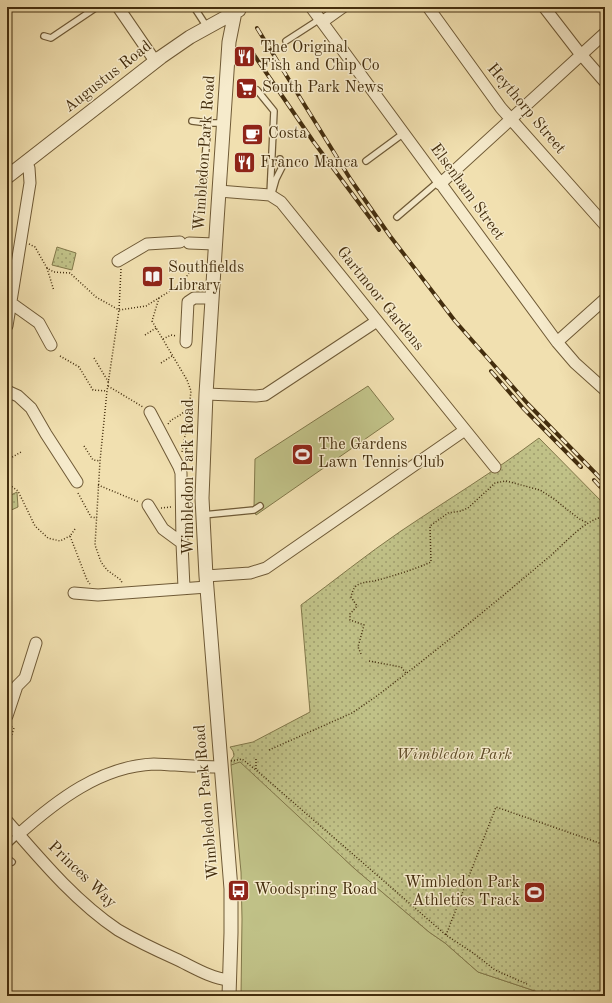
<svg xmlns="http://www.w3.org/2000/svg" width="612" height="1003" font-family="'Old Standard TT',serif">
  <defs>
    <pattern id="park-dots" width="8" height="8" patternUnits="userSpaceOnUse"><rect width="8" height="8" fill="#c0c187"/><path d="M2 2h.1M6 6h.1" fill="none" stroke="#9e9d6d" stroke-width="1.8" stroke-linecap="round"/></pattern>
  </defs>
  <rect width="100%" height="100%" fill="#f1e0b0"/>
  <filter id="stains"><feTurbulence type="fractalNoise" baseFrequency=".005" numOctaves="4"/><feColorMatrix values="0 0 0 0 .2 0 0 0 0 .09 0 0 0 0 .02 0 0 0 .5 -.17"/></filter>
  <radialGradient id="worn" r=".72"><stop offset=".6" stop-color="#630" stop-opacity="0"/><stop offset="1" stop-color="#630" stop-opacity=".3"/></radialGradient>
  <path fill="#c0c187" stroke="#82784a" d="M 368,386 L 394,419 L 256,515 L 255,512 L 213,516 L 213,511 L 254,507 L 255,459 Z
    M 240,761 L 355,869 L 429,932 L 445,943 L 478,972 L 550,996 L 241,996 L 242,919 L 241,872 L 231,765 Z"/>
  <path fill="url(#park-dots)" stroke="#82784a" d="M 57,247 L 76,253 L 72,270 L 52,265 Z
    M 539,438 L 605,505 L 605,996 L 550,996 L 478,972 L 445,943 L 429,932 L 355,869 L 240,762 L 231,765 L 231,760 L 234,756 L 233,751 L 230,747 L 253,742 L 310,712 L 301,605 C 334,581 367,554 401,531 C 447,500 495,471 539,438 Z
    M 17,492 L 18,507 L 7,512 L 7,497 Z"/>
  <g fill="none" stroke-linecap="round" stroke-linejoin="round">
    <defs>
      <path id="service" d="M 194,7 L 207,27
        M 44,36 L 51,38 L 97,7
        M 286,41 L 320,19
        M 257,90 L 274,111 L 270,195
        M 192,121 L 208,123
        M 366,161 L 404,133
        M 203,185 L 208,123 L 223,123
        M 272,193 L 276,179 L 282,167 L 280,159
        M 397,217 L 439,181
        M 203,515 L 254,510 L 260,506
        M 7,845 L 19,834
        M 7,858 L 12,862"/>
      <path id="minor" d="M 118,7 L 155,61
        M 311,7 L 557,342 L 575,363 L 605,390
        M 428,7 L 501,108 L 605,225
        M 544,7 L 578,51 L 605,82
        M 322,22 L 343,7
        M 440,184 L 605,33
        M 219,191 L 270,195 L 281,202 L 495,467
        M 189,243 L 215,244
        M 118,261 L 147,244 L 180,242
        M 7,302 L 11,303 L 39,323 L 51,345
        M 7,326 L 30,183 L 29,168 L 26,163
        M 186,342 L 188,302 L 194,298 L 212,298
        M 557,342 L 605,299
        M 7,391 L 18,396 L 31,408 L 46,434 L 77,482
        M 206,394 L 256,396 L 265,395 L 377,321
        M 150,412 L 179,467 L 181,473 L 182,543 L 184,588
        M 148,505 L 163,529 L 182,543
        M 206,576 L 250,573 L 266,568 L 465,430
        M 74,593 L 98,595 L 207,587
        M 7,716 L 17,686 L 25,678 L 36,643
        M 7,821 C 41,860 75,901 118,930 C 137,941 156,950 176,959 C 193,967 210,978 229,980
        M 19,834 C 56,801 101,766 154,764 C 161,764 168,765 175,765 C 190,766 206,767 221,767"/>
      <path id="tertiary" d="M 7,177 L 161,57 L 190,37 L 239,10
        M 229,996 L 231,933 L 231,889 L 206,576 L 202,498 L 206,394 L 217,221 L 229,42 L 236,7"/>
    </defs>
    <use href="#service" stroke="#6f5a36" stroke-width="8"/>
    <use href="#minor" stroke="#6f5a36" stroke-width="13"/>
    <use href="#tertiary" stroke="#6f5a36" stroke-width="15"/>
    <path stroke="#442e0e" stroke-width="1.5" stroke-dasharray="1 2" stroke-linecap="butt" d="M 29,244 L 35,247 L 47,268 L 54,272 L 70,273 L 96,297 L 119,310 L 146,306 L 178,286 C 188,279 188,266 204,267
      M 47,268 L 54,291
      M 121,269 L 119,310 L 107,391 L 100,461 L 95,545 L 101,562 L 107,570 L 121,580 L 122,583
      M 159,298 L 152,321 L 187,380 L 191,391 L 187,425 L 182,452
      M 145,335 L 156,328
      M 163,339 L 171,335 L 176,336
      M 60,356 L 79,367 L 93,390 L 107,391
      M 94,358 L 109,383
      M 161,363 L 172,356
      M 108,386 L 143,407
      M 168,424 C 173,416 184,417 189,404
      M 84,446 L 93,460 L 100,461
      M 7,460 L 21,452
      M 7,483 L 18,491 L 35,526 L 48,538 L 60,541 L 70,536
      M 98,485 L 139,502
      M 78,493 L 91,517 L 97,518
      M 161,508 L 171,507
      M 75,529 L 70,536 L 87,580 L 90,584
      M 361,654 L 358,647 L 364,625 L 350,620 L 350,614 L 357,606 L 351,597 C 352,593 353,589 356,586 C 361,582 368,582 374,581 C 393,576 413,570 431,562 L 430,526 L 448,513 L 461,511 L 468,508 L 495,483 L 506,481 L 540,490 L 554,499 L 578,518 L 587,523
      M 369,661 L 401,667 L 406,673
      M 7,749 L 14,728 L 9,726
      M 269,750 L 352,713 L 374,698 C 434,653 492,605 549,557 C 561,547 590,514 605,518
      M 256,759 L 256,770
      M 231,761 L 242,759 L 256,770 L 446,935 L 476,955 L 495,970 L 527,984
      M 446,935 L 496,807 L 605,845"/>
    <use href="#service" stroke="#f6ebcc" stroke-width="5.5"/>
    <use href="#minor" stroke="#f6ebcc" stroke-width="11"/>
    <use href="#tertiary" stroke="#f6ebcc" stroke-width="13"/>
    <defs>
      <path id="rail" d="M 257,28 L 351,180 L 390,236 L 455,321 L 528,404 L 605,483
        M 250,49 L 313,141 L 379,230
        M 491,371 L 523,408 L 581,467
        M 594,480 L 605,492"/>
    </defs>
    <use href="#rail" stroke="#442e0e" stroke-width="4"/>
    <use href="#rail" stroke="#f6ebcc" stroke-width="2.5" stroke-dasharray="8" stroke-linecap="butt"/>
  </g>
  <defs>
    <symbol id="restaurant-square" viewBox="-11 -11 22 22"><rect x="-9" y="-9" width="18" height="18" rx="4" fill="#8f2418" stroke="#f6ebcc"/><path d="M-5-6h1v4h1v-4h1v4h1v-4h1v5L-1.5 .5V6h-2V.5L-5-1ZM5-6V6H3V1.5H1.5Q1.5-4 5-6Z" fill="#fff"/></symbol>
    <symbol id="supermarket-square" viewBox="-11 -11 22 22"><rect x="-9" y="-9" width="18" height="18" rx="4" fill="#8f2418" stroke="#f6ebcc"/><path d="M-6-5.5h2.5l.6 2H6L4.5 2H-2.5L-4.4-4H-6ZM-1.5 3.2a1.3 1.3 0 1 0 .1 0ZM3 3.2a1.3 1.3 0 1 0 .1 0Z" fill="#fff"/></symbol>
    <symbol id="cafe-square" viewBox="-11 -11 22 22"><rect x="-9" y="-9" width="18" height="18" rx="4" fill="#8f2418" stroke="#f6ebcc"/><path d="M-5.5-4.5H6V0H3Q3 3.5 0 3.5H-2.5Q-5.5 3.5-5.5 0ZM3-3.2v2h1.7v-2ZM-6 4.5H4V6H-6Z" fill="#fff"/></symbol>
    <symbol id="library-square" viewBox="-11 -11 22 22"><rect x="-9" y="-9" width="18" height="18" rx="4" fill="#8f2418" stroke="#f6ebcc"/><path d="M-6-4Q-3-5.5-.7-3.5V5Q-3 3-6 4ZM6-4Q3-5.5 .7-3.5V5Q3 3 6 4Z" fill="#fff"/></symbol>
    <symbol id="stadium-square" viewBox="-11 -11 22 22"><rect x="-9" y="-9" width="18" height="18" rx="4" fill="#8f2418" stroke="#f6ebcc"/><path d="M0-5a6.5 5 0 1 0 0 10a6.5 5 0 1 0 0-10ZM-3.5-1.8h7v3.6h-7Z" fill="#fff"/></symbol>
    <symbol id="bus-square" viewBox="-11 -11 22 22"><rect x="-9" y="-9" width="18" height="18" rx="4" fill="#8f2418" stroke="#f6ebcc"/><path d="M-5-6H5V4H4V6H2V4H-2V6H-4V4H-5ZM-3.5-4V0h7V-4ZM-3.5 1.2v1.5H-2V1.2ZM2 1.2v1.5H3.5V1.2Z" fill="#fff"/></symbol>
  </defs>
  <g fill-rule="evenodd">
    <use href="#restaurant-square" x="232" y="44" width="25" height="25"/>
    <use href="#supermarket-square" x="234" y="76" width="25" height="25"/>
    <use href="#cafe-square" x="240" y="122" width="25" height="25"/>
    <use href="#restaurant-square" x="232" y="150" width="25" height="25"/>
    <use href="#library-square" x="140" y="264" width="25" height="25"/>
    <use href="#stadium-square" x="290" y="442" width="25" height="25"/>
    <use href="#bus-square" x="226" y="878" width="25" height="25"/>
    <use href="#stadium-square" x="522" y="880" width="25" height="25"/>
  </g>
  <g text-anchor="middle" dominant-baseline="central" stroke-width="3" stroke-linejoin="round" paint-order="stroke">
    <g font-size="16" fill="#442e0e" stroke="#f6ebcc" text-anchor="start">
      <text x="260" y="48">The Original<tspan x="260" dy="18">Fish and Chip Co</tspan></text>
      <text x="262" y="88">South Park News</text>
      <text x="268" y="134">Costa</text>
      <text x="260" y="163">Franco Manca</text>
      <text x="168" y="268">Southfields<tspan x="168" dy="18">Library</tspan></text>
      <text x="318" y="445">The Gardens<tspan x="318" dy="18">Lawn Tennis Club</tspan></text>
      <text x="520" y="883" text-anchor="end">Wimbledon Park<tspan x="520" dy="18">Athletics Track</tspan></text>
      <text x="254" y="890">Woodspring Road</text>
    </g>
    <g font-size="16" fill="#442e0e" stroke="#f6ebcc">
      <text transform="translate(108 77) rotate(-38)">Augustus Road</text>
      <text transform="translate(526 109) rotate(50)">Heythorp Street</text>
      <text transform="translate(205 153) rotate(-86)">Wimbledon Park Road</text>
      <text transform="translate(467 192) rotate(54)">Elsenham Street</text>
      <text transform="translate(380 299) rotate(51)">Gartmoor Gardens</text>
      <text transform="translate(189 477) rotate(-90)">Wimbledon Park Road</text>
      <text transform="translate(207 802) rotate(-95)">Wimbledon Park Road</text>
      <text transform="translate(82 875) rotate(44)">Princes Way</text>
    </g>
    <g font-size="16" font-style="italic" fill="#5d4b26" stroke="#f6ebcc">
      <text x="454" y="755">Wimbledon Park</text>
    </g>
  </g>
  <rect width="612" height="1003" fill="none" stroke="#f1e0b0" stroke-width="24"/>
  <rect x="8" y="8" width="596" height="987" fill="none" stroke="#442e0e" stroke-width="2"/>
  <rect x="12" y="12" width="588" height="979" fill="none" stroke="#442e0e"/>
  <rect width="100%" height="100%" filter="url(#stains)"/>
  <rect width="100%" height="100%" fill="url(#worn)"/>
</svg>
